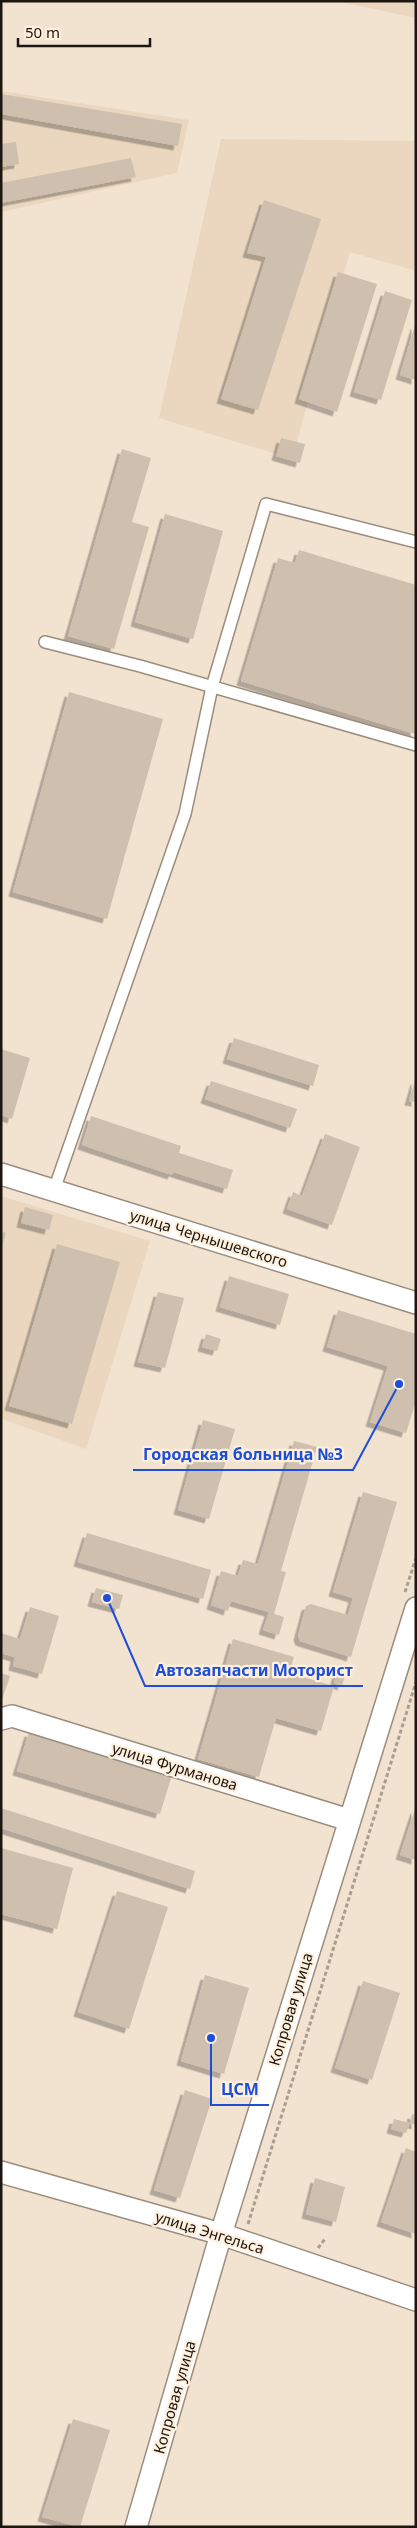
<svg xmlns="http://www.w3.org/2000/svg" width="417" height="2528" font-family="'Noto Sans',sans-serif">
  <defs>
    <filter id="shadow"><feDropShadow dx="-4.5" dy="4.5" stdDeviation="0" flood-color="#0004"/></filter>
  </defs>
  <rect width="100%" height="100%" fill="#f2e2d0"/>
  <path fill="#ebd7bf" d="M 336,1 L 416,1 L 416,18 Z
    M 1,91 L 189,120 L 177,173 L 1,212 Z
    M 221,139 L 416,141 L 416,271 L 350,252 L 292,459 L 159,418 Z
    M 1,1196 L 150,1241 L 86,1449 L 2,1419 Z"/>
  <path fill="#cebfae" filter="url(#shadow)" d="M 1,94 L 182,124 L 178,146 L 1,114 Z
    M 16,142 L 19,164 L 1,167 L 1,144 Z
    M 131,158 L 136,177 L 1,203 L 1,183 Z
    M 264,200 L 321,219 L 258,410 L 221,399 L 266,257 L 247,253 Z
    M 338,272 L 377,284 L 337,412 L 299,399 Z
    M 385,291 L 412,300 L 381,400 L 354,392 Z
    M 415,325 L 416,325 L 416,380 L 400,375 Z
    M 281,438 L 305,444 L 300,463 L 276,456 Z
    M 122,449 L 151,458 L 132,522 L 149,527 L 114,649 L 68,636 Z
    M 165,514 L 223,531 L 193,639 L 135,622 Z
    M 299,550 L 416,585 L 415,734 L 241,681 L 278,558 L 295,563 Z
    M 69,692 L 163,719 L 107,919 L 13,892 Z
    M 234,1038 L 319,1065 L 313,1086 L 227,1059 Z
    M 1,1049 L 30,1058 L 12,1119 L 1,1115 Z
    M 415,1080 L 416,1080 L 416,1102 L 409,1101 Z
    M 211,1081 L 297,1109 L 290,1128 L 205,1099 Z
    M 91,1116 L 181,1146 L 179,1153 L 233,1170 L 227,1189 L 173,1172 L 172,1175 L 82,1145 Z
    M 325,1134 L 360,1147 L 332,1225 L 287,1209 L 293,1192 L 302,1196 Z
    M 25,1207 L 53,1215 L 49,1230 L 21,1223 Z
    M 1,1231 L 6,1233 L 2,1247 L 1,1246 Z
    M 57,1244 L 120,1262 L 72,1424 L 9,1406 Z
    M 229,1276 L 289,1294 L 280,1325 L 220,1307 Z
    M 158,1292 L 184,1298 L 165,1368 L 138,1362 Z
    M 338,1310 L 416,1334 L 416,1401 L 406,1433 L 370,1422 L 388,1366 L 327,1347 Z
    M 206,1334 L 221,1339 L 217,1351 L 202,1347 Z
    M 203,1420 L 235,1429 L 209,1519 L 178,1510 Z
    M 294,1441 L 317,1447 L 281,1571 L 286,1572 L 274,1614 L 284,1617 L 279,1635 L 263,1630 L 269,1612 L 231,1601 L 228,1611 L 211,1605 L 221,1571 L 238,1576 L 243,1560 L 258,1564 Z
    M 363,1492 L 397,1502 L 351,1657 L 300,1641 L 298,1636 L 306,1606 L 311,1604 L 348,1615 L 353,1598 L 333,1592 Z
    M 87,1533 L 211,1570 L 203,1599 L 78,1562 Z
    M 96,1588 L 123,1595 L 119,1609 L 92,1602 Z
    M 30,1607 L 59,1616 L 42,1674 L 13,1666 L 15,1657 L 1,1653 L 1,1633 L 20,1639 Z
    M 233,1639 L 294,1657 L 289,1673 L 334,1686 L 321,1731 L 276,1718 L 259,1777 L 198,1759 Z
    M 339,1666 L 347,1668 L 342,1686 L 334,1683 Z
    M 1,1673 L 10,1676 L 2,1700 L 1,1700 Z
    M 29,1732 L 172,1775 L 160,1814 L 17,1771 Z
    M 1,1808 L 195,1871 L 190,1889 L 1,1828 Z
    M 415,1809 L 416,1809 L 416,1860 L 400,1855 Z
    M 1,1848 L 73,1868 L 57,1929 L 1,1914 Z
    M 117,1891 L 168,1907 L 129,2029 L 78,2012 Z
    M 205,1975 L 249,1988 L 224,2074 L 181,2061 Z
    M 363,1981 L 400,1993 L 372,2080 L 335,2068 Z
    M 185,2090 L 212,2099 L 180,2198 L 154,2190 Z
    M 412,2114 L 416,2115 L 416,2125 L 410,2123 L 406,2133 L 391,2129 L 394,2119 L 410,2123 Z
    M 406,2148 L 416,2152 L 416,2234 L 381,2222 Z
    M 315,2178 L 345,2187 L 336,2222 L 306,2214 Z
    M 73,2419 L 110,2430 L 80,2527 L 42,2517 Z"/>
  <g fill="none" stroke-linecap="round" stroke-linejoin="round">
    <defs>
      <path id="lane" d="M 45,642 L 140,666 L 416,745
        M 54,1190 L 185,814 L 212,687 L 266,504 L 416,542"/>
      <path id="street" d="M 1,1174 L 416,1303
        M 1,1719 L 12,1716 L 349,1820
        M 1,2172 L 221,2234 L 416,2300
        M 136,2527 L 221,2234 L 416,1608"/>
    </defs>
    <use href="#lane" stroke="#9b8d7d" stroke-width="14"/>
    <use href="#street" stroke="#9b8d7d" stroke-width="24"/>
    <path stroke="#aa9e90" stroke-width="3" stroke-dasharray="4 2.5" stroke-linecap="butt" d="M 405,1592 L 416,1558
      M 248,2224 L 416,1682
      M 318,2248 L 325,2239"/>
    <use href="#lane" stroke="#fff" stroke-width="11"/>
    <use href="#street" stroke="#fff" stroke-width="21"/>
  </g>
  <g text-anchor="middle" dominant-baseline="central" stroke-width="4.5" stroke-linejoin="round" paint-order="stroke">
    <g font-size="15" fill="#1c1610" stroke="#fff0de">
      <text transform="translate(209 1238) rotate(17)">улица Чернышевского</text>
      <text transform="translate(175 1766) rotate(17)">улица Фурманова</text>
      <text transform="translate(290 2009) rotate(-73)">Копровая улица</text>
      <text transform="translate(210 2232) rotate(17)">улица Энгельса</text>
      <text transform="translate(174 2397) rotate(-74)">Копровая улица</text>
    </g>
  </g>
  <path fill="none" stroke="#1d4ed8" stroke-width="2" d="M399 1384L353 1470H133M107 1598L145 1686H363M211 2038L211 2105H269"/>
  <g fill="#1d4ed8" stroke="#fff0de" stroke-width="2">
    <circle cx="399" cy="1384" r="5"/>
    <circle cx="107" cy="1598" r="5"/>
    <circle cx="211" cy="2038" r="5"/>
  </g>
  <g font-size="16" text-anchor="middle" font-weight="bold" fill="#1d4ed8" stroke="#fff0de" stroke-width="4.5" stroke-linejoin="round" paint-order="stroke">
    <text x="243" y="1460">Городская больница №3</text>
    <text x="254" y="1676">Автозапчасти Моторист</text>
    <text x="240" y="2095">ЦСМ</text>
  </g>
  <rect width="417" height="2528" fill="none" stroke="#1c1610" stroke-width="5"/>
  <path d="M18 38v8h132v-8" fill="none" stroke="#1c1610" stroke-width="2.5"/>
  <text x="25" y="38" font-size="15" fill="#1c1610" stroke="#fff0de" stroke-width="4" paint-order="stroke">50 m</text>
</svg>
